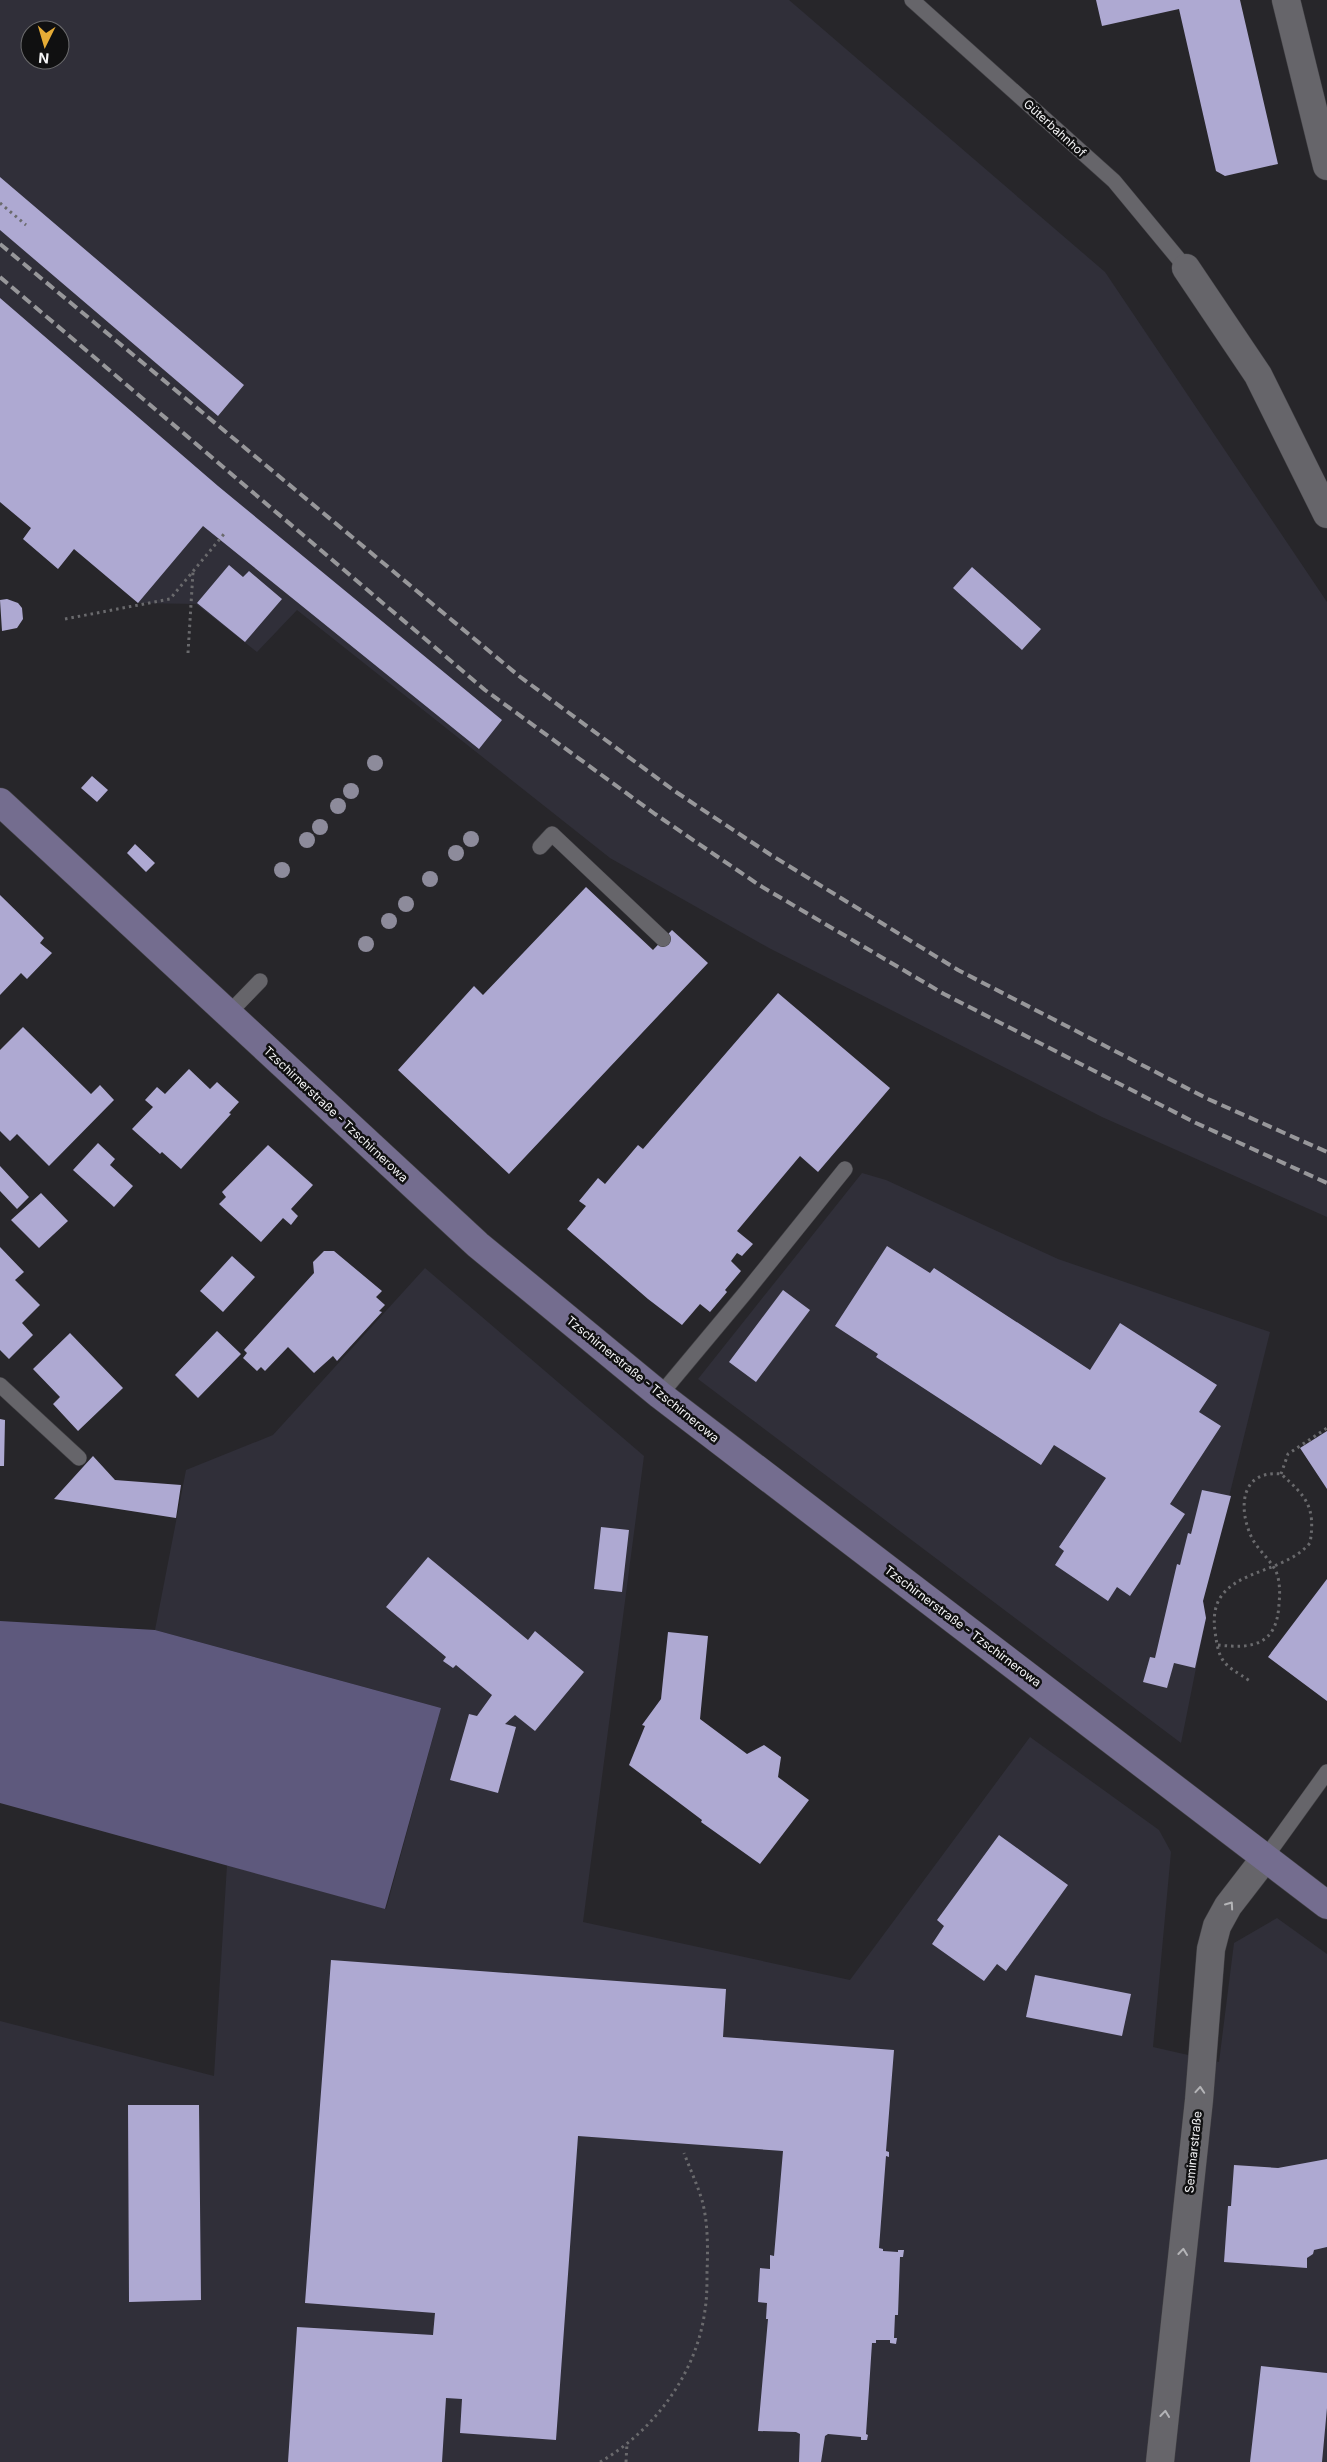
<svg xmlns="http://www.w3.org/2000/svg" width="1327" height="2462" font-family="Inter,sans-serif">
  <rect width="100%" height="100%" fill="#27262a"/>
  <path fill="#302f39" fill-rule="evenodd" d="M 0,0 L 789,0 L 1105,272 L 1327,602 L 1327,1217 L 1102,1117 L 769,948 L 610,858 L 297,610 L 257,652 L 196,604 L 138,603 L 74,549 L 58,569 L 23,539 L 31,528 L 0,502 ZM 30,30 L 60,30 L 60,60 L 30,60 Z
    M 862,1173 L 886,1180 L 1058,1259 L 1270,1332 L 1203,1601 L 1206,1618 L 1181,1743 L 698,1379 Z
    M 425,1268 L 644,1456 L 583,1922 L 850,1980 L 1030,1737 L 1159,1830 L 1171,1852 L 1153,2047 L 1219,2062 L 1234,1943 L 1277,1918 L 1327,1954 L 1327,2462 L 0,2462 L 0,2021 L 214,2076 L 227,1865 L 386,1909 L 441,1708 L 155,1630 L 186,1470 L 273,1435 Z"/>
  <path fill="#5e597d" d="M 0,1621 L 155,1630 L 441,1708 L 385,1909 L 0,1803 Z"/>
  <path fill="#aea9d2" d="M 1096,0 L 1240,0 L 1278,164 L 1225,176 L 1216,171 L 1179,9 L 1102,26 Z
    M 0,177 L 244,385 L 218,416 L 0,230 Z
    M 0,298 L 218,486 L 502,720 L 479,749 L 203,526 L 138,603 L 74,549 L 58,569 L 23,539 L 31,528 L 0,502 Z
    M 229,565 L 243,577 L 249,571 L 282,599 L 245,642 L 197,603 Z
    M 972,567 L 1041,629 L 1022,650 L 953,588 Z
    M 7,599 L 18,603 L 22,608 L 23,619 L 17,628 L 2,631 L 0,600 Z
    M 92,776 L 108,790 L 97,802 L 81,788 Z
    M 135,844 L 155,863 L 146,872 L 127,853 Z
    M 586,887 L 653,950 L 672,930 L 708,963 L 509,1174 L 398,1070 L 474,986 L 483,995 Z
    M 0,895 L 44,938 L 40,943 L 52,953 L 27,979 L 21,973 L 0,995 Z
    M 778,993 L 890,1088 L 818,1172 L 800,1156 L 737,1231 L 753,1244 L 742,1256 L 737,1253 L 731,1261 L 741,1271 L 725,1290 L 727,1292 L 710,1312 L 700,1304 L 682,1325 L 648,1299 L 567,1229 L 586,1206 L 579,1201 L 598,1178 L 605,1184 L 638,1145 L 643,1149 Z
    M 23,1027 L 91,1094 L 100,1085 L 114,1100 L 49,1166 L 17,1134 L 10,1141 L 0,1131 L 0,1050 Z
    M 189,1069 L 210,1089 L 217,1082 L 239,1102 L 229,1113 L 231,1114 L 181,1169 L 162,1152 L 160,1154 L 132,1129 L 153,1107 L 145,1100 L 157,1087 L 165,1094 Z
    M 98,1143 L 115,1159 L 110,1165 L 133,1186 L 114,1207 L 73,1170 Z
    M 268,1145 L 313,1185 L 291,1209 L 298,1216 L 291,1225 L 283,1218 L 261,1242 L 219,1204 L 226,1197 L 222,1192 Z
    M 0,1166 L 29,1197 L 17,1209 L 0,1191 Z
    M 41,1193 L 68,1221 L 39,1248 L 11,1220 Z
    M 887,1246 L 930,1273 L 934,1268 L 1090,1370 L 1120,1323 L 1217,1385 L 1199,1412 L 1221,1426 L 1170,1504 L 1185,1514 L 1130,1596 L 1117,1587 L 1108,1601 L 1055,1565 L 1064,1551 L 1059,1547 L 1106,1478 L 1054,1445 L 1041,1465 L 876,1357 L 878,1354 L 835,1326 Z
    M 0,1247 L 24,1272 L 15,1280 L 40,1305 L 22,1323 L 33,1335 L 9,1359 L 0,1350 Z
    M 324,1251 L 334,1251 L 382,1291 L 376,1297 L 385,1305 L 379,1311 L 382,1312 L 337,1361 L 333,1356 L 314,1373 L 288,1347 L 265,1371 L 261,1367 L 257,1371 L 243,1358 L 247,1353 L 244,1350 L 314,1273 L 313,1262 Z
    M 232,1256 L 255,1277 L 223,1312 L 200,1291 Z
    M 783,1290 L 810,1310 L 756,1382 L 729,1362 Z
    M 217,1331 L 241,1354 L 198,1398 L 175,1375 Z
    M 70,1333 L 123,1388 L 78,1431 L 53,1404 L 60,1397 L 33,1369 Z
    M 0,1419 L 5,1420 L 4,1466 L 0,1466 Z
    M 1327,1431 L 1327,1489 L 1300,1448 Z
    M 93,1456 L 115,1480 L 181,1485 L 176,1518 L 54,1499 Z
    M 1202,1490 L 1231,1496 L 1203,1601 L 1206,1618 L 1195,1668 L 1174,1663 L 1167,1688 L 1143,1682 L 1150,1657 L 1155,1658 L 1177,1564 L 1180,1565 L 1188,1533 L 1191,1534 Z
    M 601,1527 L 629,1530 L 622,1592 L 594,1589 Z
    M 428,1557 L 528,1640 L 535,1631 L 584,1672 L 535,1731 L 515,1715 L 505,1724 L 516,1727 L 498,1793 L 450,1780 L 469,1714 L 477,1716 L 492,1695 L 456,1665 L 453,1668 L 443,1661 L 446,1657 L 386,1607 Z
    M 1327,1579 L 1327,1701 L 1268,1657 Z
    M 668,1632 L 708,1636 L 700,1719 L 747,1754 L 764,1745 L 781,1757 L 778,1777 L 809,1800 L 760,1864 L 701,1822 L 702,1820 L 629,1765 L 645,1726 L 642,1725 L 661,1699 Z
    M 999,1835 L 1068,1885 L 1006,1971 L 997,1964 L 984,1981 L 932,1944 L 944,1926 L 937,1920 Z
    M 331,1960 L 726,1989 L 723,2037 L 894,2050 L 886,2151 L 889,2152 L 889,2157 L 886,2156 L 879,2248 L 883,2249 L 883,2251 L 898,2252 L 898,2250 L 904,2250 L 903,2257 L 900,2257 L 898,2315 L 895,2315 L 894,2338 L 897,2338 L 896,2344 L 890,2343 L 890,2340 L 876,2340 L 876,2343 L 872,2343 L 866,2434 L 868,2435 L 867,2440 L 861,2440 L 861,2437 L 828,2434 L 825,2436 L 821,2462 L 799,2462 L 800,2434 L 796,2432 L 758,2431 L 768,2319 L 766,2319 L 767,2303 L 758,2302 L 760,2268 L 770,2269 L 770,2255 L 774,2256 L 783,2151 L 578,2136 L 556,2440 L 460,2433 L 462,2399 L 446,2398 L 442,2462 L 288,2462 L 297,2327 L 433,2335 L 435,2313 L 305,2303 Z
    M 1035,1975 L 1131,1994 L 1122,2036 L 1026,2017 Z
    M 128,2105 L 199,2105 L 201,2300 L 129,2302 Z
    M 1327,2159 L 1327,2247 L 1314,2250 L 1313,2254 L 1307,2258 L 1307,2268 L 1224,2262 L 1228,2206 L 1231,2206 L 1234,2165 L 1278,2168 Z
    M 1261,2366 L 1327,2373 L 1327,2408 L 1322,2462 L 1250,2462 Z"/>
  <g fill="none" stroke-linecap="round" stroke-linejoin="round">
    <defs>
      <path id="lane" d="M 912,0 L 1114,181 L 1186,268
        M 540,847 L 552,834 L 663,939
        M 228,1014 L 260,981
        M 0,1385 L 79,1458
        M 660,1395 L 746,1292 L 845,1169
        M 1265,1858 L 1327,1772"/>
      <path id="street" d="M 1286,0 L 1327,166
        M 1186,268 L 1258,375 L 1327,514
        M 1160,2462 L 1199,2100 L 1211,1949 L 1217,1926 L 1228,1906 L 1265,1858"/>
      <path id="secondary" d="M 0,802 L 478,1245 L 660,1395 L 1327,1905"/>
    </defs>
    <use href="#lane" stroke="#424145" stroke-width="16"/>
    <use href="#street" stroke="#424145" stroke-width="29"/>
    <use href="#secondary" stroke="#424145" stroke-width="29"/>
    <path stroke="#6a6a6d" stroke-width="3" stroke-dasharray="2.5 4" stroke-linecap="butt" d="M 0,203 L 26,225
      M 65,619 L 170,599 L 224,534
      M 188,653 L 193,572
      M 1281,1474 L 1288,1454 L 1327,1428
      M 1218,1645 C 1253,1649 1277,1645 1279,1604 C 1280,1594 1280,1583 1277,1574 C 1271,1559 1257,1550 1251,1536 C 1238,1507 1241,1470 1281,1474 C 1306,1496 1316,1507 1310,1543 C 1280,1579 1206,1567 1215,1631 C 1219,1664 1224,1664 1250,1681
      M 600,2462 C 654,2431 697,2373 705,2310 C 707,2298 707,2285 707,2272 C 708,2249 708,2222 702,2200 C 697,2184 690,2169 684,2153
      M 626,2462 L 627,2443"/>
    <use href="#lane" stroke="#66656a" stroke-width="15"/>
    <use href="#street" stroke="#66656a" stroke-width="28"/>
    <use href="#secondary" stroke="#746d8f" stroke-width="28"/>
    <path stroke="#97979a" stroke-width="4" stroke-dasharray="10 5" stroke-linecap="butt" d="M 0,244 L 519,676 L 676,792 L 771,855 L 958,970 L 1208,1099 L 1327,1152
      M 0,277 L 485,690 L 655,814 L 759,885 L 944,994 L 1196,1123 L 1327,1183"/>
  </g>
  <g fill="#8d8b9b">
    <circle cx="375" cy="763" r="8"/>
    <circle cx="351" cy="791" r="8"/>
    <circle cx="338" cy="806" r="8"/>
    <circle cx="320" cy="827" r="8"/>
    <circle cx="471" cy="839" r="8"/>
    <circle cx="307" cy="840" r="8"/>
    <circle cx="456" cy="853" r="8"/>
    <circle cx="282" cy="870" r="8"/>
    <circle cx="430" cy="879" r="8"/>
    <circle cx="406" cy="904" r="8"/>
    <circle cx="389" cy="921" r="8"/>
    <circle cx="366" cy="944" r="8"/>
  </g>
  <defs><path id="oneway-chevron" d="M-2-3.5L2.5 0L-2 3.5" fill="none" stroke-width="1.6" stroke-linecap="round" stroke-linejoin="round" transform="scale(1.25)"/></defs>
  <g stroke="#b4b4b7">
    <use href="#oneway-chevron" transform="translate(1230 1905) rotate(-55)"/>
    <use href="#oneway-chevron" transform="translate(1200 2090) rotate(-86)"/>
    <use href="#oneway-chevron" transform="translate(1183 2252) rotate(-84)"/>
    <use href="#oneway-chevron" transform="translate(1165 2414) rotate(-84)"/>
  </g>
  <g text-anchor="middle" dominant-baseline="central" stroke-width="5" stroke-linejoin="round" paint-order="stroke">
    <g font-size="12" fill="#f4f4f6" stroke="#101011">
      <text transform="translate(1055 128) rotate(42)">Güterbahnhof</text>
      <text transform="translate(336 1114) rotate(43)">Tzschirnerstraße - Tzschirnerowa</text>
      <text transform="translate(643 1379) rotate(39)">Tzschirnerstraße - Tzschirnerowa</text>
      <text transform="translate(963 1626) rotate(37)">Tzschirnerstraße - Tzschirnerowa</text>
      <text transform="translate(1193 2152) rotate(-84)">Seminarstraße</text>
    </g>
  </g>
  <g transform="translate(45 45) rotate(185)"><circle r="24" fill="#101011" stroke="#6b6b6d"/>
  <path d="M0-4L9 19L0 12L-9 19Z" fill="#e6ac36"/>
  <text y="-8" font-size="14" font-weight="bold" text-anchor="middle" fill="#f4f4f6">N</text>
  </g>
</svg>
